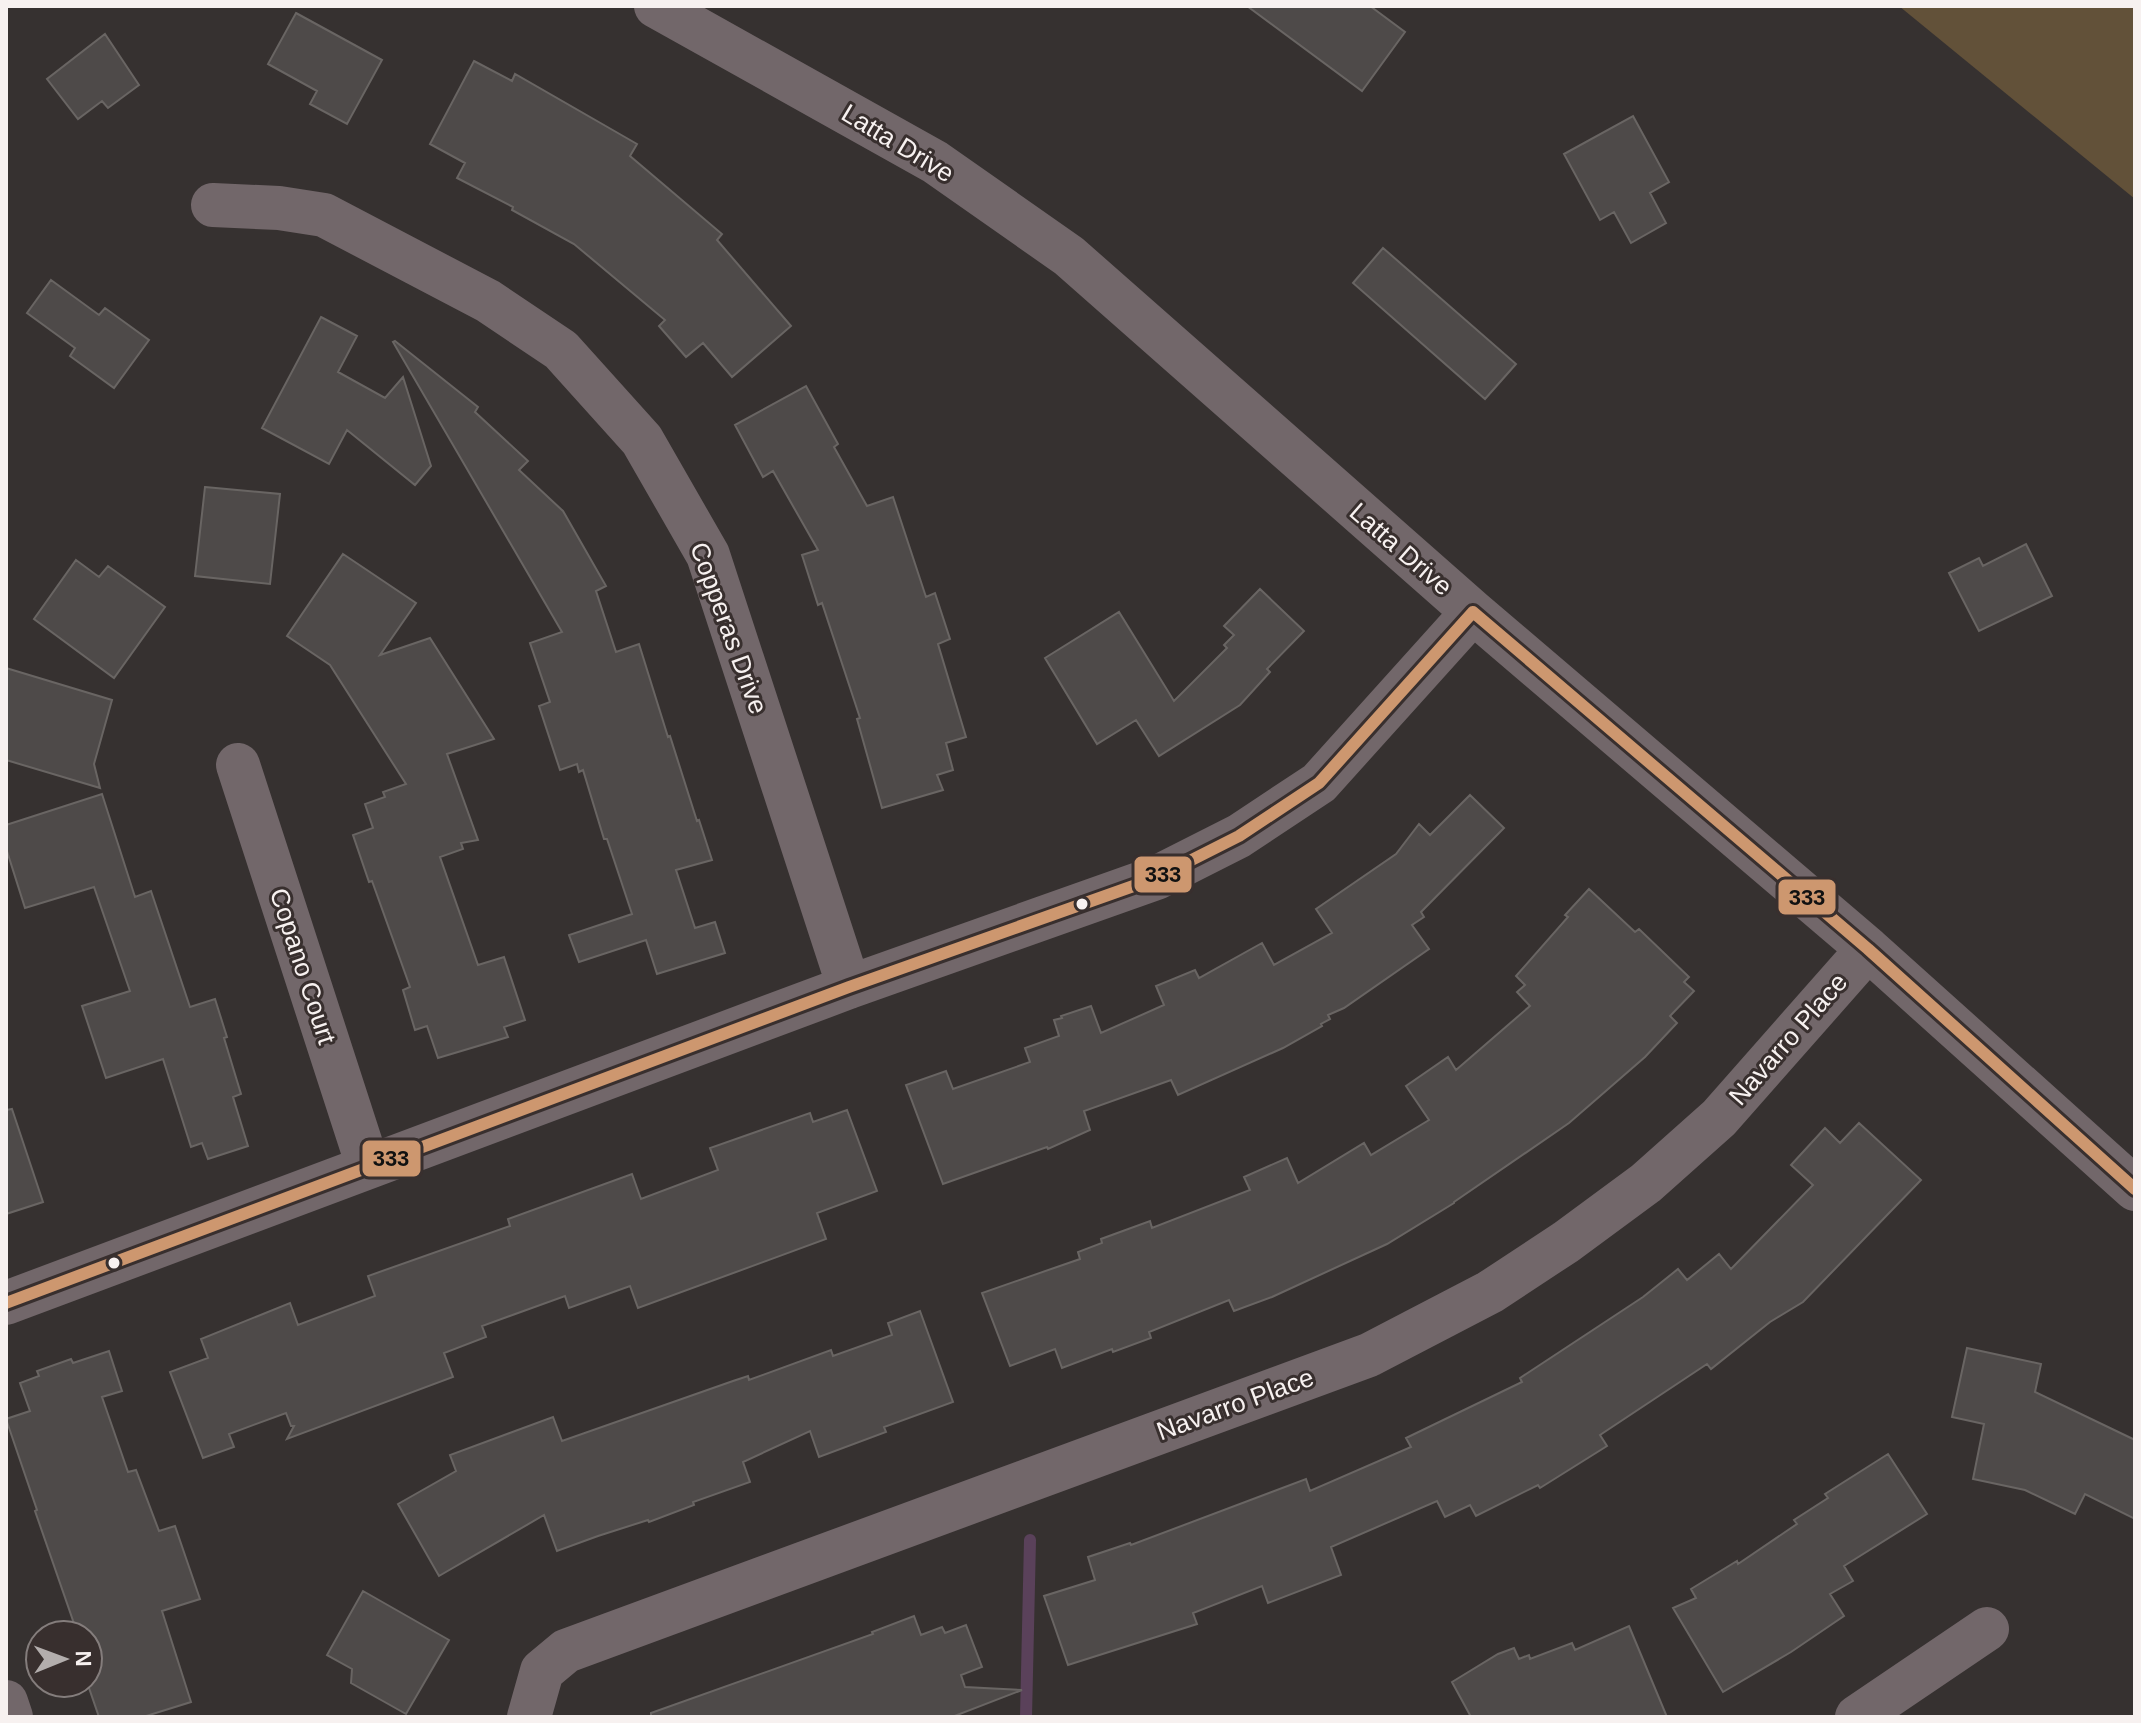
<svg xmlns="http://www.w3.org/2000/svg" width="2141" height="1723" font-family="Helvetica,sans-serif">
  <rect width="100%" height="100%" fill="#363130"/>
  <path fill="#625139" d="M 1899,6 L 2135,6 L 2135,199 Z"/>
  <g fill="none" stroke-linecap="round" stroke-linejoin="round">
    <path stroke="#5a415a" stroke-width="12" d="M 1026,1717 L 1030,1540"/>
  </g>
  <path fill="#4e4a49" stroke="#696563" stroke-width="2" d="M 1247,6 L 1370,6 L 1405,32 L 1362,91 Z
    M 296,13 L 382,60 L 347,124 L 310,104 L 317,91 L 268,64 Z
    M 105,34 L 139,85 L 108,108 L 102,101 L 78,119 L 47,79 Z
    M 474,61 L 512,81 L 515,74 L 637,144 L 630,156 L 722,234 L 717,240 L 791,326 L 732,377 L 703,343 L 686,357 L 659,326 L 665,320 L 574,244 L 512,210 L 513,207 L 457,178 L 465,163 L 430,144 Z
    M 1633,116 L 1669,182 L 1650,193 L 1666,223 L 1631,243 L 1614,212 L 1600,220 L 1564,154 Z
    M 1383,248 L 1516,364 L 1485,399 L 1353,283 Z
    M 51,280 L 99,315 L 105,308 L 149,340 L 114,388 L 70,356 L 75,348 L 27,313 Z
    M 321,317 L 357,336 L 338,372 L 385,398 L 403,377 L 431,466 L 415,485 L 347,430 L 329,464 L 262,428 Z
    M 395,341 L 478,407 L 475,412 L 528,461 L 519,470 L 563,511 L 606,586 L 596,591 L 616,652 L 639,644 L 668,737 L 670,736 L 697,821 L 699,820 L 712,860 L 676,870 L 695,928 L 715,922 L 725,953 L 657,974 L 646,940 L 579,962 L 569,935 L 632,914 L 607,839 L 604,839 L 583,770 L 579,772 L 577,764 L 560,770 L 539,706 L 550,702 L 530,643 L 562,632 L 393,342 Z
    M 806,386 L 838,444 L 834,447 L 867,506 L 893,497 L 926,597 L 935,593 L 950,639 L 938,644 L 966,737 L 946,743 L 953,770 L 937,775 L 943,790 L 882,808 L 857,719 L 860,718 L 822,603 L 818,605 L 802,555 L 818,550 L 773,471 L 763,477 L 735,425 Z
    M 205,487 L 280,494 L 270,584 L 195,576 Z
    M 2026,544 L 2052,596 L 1979,631 L 1949,573 L 1979,558 L 1983,566 Z
    M 343,554 L 416,603 L 380,655 L 430,638 L 494,739 L 447,754 L 478,840 L 461,843 L 463,849 L 440,857 L 478,965 L 504,957 L 525,1020 L 504,1027 L 508,1037 L 438,1058 L 427,1026 L 415,1030 L 403,990 L 410,987 L 372,881 L 369,882 L 353,835 L 373,828 L 365,804 L 385,797 L 383,792 L 406,784 L 330,665 L 287,636 Z
    M 76,560 L 99,577 L 108,566 L 165,607 L 114,678 L 34,619 Z
    M 1260,589 L 1304,631 L 1267,669 L 1270,672 L 1240,705 L 1159,756 L 1136,720 L 1097,744 L 1045,658 L 1119,612 L 1174,701 L 1227,648 L 1224,645 L 1234,635 L 1224,626 Z
    M 6,668 L 112,700 L 94,764 L 100,788 L 6,760 Z
    M 102,794 L 135,897 L 151,891 L 190,1007 L 215,999 L 227,1037 L 224,1038 L 241,1094 L 233,1097 L 248,1146 L 208,1159 L 202,1143 L 191,1147 L 163,1059 L 106,1078 L 82,1006 L 130,991 L 94,887 L 25,908 L 6,848 L 6,825 Z
    M 1470,795 L 1504,828 L 1421,912 L 1424,917 L 1412,925 L 1429,949 L 1344,1008 L 1328,1015 L 1330,1019 L 1321,1024 L 1322,1026 L 1283,1048 L 1178,1095 L 1171,1080 L 1084,1111 L 1090,1130 L 1048,1149 L 1047,1147 L 943,1184 L 906,1085 L 946,1071 L 953,1089 L 1030,1062 L 1025,1048 L 1059,1036 L 1054,1020 L 1062,1018 L 1061,1016 L 1091,1006 L 1101,1033 L 1164,1005 L 1156,986 L 1195,970 L 1199,978 L 1262,943 L 1274,965 L 1332,933 L 1316,909 L 1396,854 L 1419,824 L 1430,835 Z
    M 1589,889 L 1635,932 L 1639,929 L 1689,977 L 1684,982 L 1694,991 L 1670,1016 L 1677,1023 L 1645,1057 L 1569,1123 L 1454,1202 L 1454,1203 L 1387,1244 L 1272,1297 L 1234,1311 L 1229,1300 L 1149,1332 L 1151,1338 L 1113,1352 L 1112,1349 L 1062,1368 L 1055,1349 L 1010,1366 L 982,1293 L 1080,1259 L 1078,1252 L 1102,1243 L 1101,1239 L 1150,1221 L 1152,1228 L 1250,1190 L 1244,1177 L 1287,1158 L 1298,1183 L 1364,1143 L 1371,1155 L 1429,1120 L 1406,1086 L 1448,1057 L 1456,1070 L 1530,1006 L 1517,992 L 1525,985 L 1516,976 L 1568,917 L 1565,915 Z
    M 12,1109 L 43,1202 L 6,1214 L 6,1110 Z
    M 847,1110 L 877,1191 L 817,1213 L 826,1239 L 638,1308 L 630,1286 L 569,1308 L 565,1296 L 482,1326 L 486,1337 L 444,1353 L 453,1377 L 287,1439 L 294,1426 L 291,1426 L 286,1413 L 229,1434 L 234,1447 L 203,1458 L 170,1372 L 208,1358 L 201,1339 L 290,1303 L 298,1325 L 375,1296 L 368,1276 L 510,1226 L 508,1219 L 632,1174 L 641,1199 L 718,1170 L 710,1148 L 810,1113 L 813,1122 Z
    M 1859,1123 L 1921,1180 L 1803,1302 L 1770,1322 L 1711,1369 L 1707,1364 L 1600,1435 L 1607,1446 L 1540,1488 L 1538,1485 L 1476,1516 L 1470,1505 L 1445,1517 L 1437,1501 L 1331,1547 L 1341,1575 L 1268,1603 L 1262,1586 L 1193,1613 L 1197,1624 L 1068,1665 L 1044,1596 L 1095,1580 L 1088,1557 L 1130,1543 L 1131,1545 L 1306,1479 L 1310,1491 L 1411,1447 L 1406,1438 L 1522,1382 L 1520,1378 L 1643,1297 L 1678,1269 L 1687,1280 L 1719,1254 L 1731,1269 L 1813,1185 L 1791,1165 L 1825,1128 L 1840,1143 Z
    M 920,1311 L 953,1402 L 884,1427 L 886,1432 L 819,1457 L 810,1431 L 743,1462 L 750,1482 L 693,1502 L 694,1505 L 649,1522 L 648,1520 L 598,1536 L 557,1551 L 544,1515 L 439,1576 L 398,1504 L 456,1471 L 450,1455 L 553,1417 L 562,1441 L 733,1381 L 748,1376 L 749,1380 L 831,1350 L 833,1356 L 892,1335 L 888,1323 Z
    M 1967,1348 L 2041,1364 L 2035,1392 L 2135,1440 L 2135,1519 L 2085,1494 L 2075,1514 L 2025,1490 L 1973,1479 L 1984,1424 L 1952,1417 Z
    M 109,1351 L 122,1391 L 102,1397 L 128,1472 L 136,1470 L 159,1531 L 175,1526 L 200,1599 L 162,1611 L 191,1702 L 143,1717 L 99,1717 L 88,1685 L 88,1635 L 78,1635 L 35,1511 L 37,1510 L 6,1419 L 30,1411 L 20,1383 L 39,1376 L 37,1371 L 71,1359 L 73,1363 Z
    M 1888,1454 L 1927,1514 L 1844,1566 L 1853,1581 L 1830,1594 L 1844,1616 L 1791,1652 L 1723,1692 L 1673,1608 L 1696,1598 L 1691,1589 L 1737,1561 L 1738,1564 L 1797,1524 L 1794,1520 L 1828,1498 L 1825,1494 Z
    M 363,1591 L 449,1640 L 406,1714 L 351,1683 L 352,1669 L 327,1655 Z
    M 914,1616 L 921,1635 L 942,1627 L 945,1633 L 966,1625 L 982,1667 L 961,1675 L 965,1687 L 1022,1690 L 952,1717 L 651,1717 L 651,1713 L 873,1634 L 872,1632 Z
    M 1629,1626 L 1667,1717 L 1471,1717 L 1452,1682 L 1498,1654 L 1514,1648 L 1519,1659 L 1529,1655 L 1530,1659 L 1572,1643 L 1575,1650 Z"/>
  <g fill="none" stroke-linecap="round" stroke-linejoin="round">
    <path stroke="#72676a" stroke-width="44" d="M 656,6 L 935,162 L 1069,256 L 1473,612 L 1868,949 L 2135,1189
      M 213,205 L 279,208 L 324,215 L 488,301 L 561,350 L 642,440 L 708,555 L 849,987
      M 238,765 L 368,1166
      M 6,1303 L 849,987 L 1156,878 L 1239,836 L 1319,783 L 1473,612
      M 6,1702 L 11,1717
      M 529,1717 L 542,1671 L 566,1651 L 1369,1355 L 1490,1292 L 1566,1242 L 1646,1183 L 1719,1118 L 1868,949
      M 1857,1717 L 1987,1629"/>
    <defs>
      <path id="bus-1" d="M 1473,612 L 1868,949 L 2135,1189
        M 6,1303 L 849,987 L 1156,878 L 1239,836 L 1319,783 L 1473,612"/>
    </defs>
    <use href="#bus-1" stroke="#382f2e" stroke-width="18"/>
    <use href="#bus-1" stroke="#cd976f" stroke-width="12"/>
  </g>
  <g fill="#f7f1f0" stroke="#382f2e" stroke-width="3">
    <circle cx="1082" cy="904" r="7"/>
    <circle cx="114" cy="1263" r="7"/>
  </g>
  <g text-anchor="middle" dominant-baseline="central" stroke-width="6" stroke-linejoin="round" paint-order="stroke">
    <g font-size="26" fill="#f7f1f0" stroke="#382f2e">
      <text transform="translate(898 143) rotate(31)">Latta Drive</text>
      <text transform="translate(1401 549) rotate(41)">Latta Drive</text>
      <text transform="translate(729 628) rotate(70)">Copperas Drive</text>
      <text transform="translate(303 966) rotate(72)">Copano Court</text>
      <text transform="translate(1788 1039) rotate(-49)">Navarro Place</text>
      <text transform="translate(1235 1404) rotate(-20)">Navarro Place</text>
    </g>
  </g>
  <g stroke="#382f2e" stroke-width="3">
    <rect x="1133" y="855" width="60" height="39" rx="8" fill="#cd976f"/>
    <rect x="1777" y="878" width="60" height="38" rx="8" fill="#cd976f"/>
    <rect x="361" y="1139" width="61" height="39" rx="8" fill="#cd976f"/>
  </g>
  <g font-size="22" text-anchor="middle" font-weight="bold" fill="#111">
    <text x="1163" y="882">333</text>
    <text x="1807" y="905">333</text>
    <text x="391" y="1166">333</text>
  </g>
  <rect width="2141" height="1723" fill="none" stroke="#f7f1f0" stroke-width="16"/>
  <g transform="translate(64 1659) rotate(89)"><circle r="38" fill="#382f2e" stroke="#847d7c" stroke-width="2"/>
  <path d="M0-6L14 30L0 20L-14 30Z" fill="#b3aead"/>
  <text y="-12" font-size="22" font-weight="bold" text-anchor="middle" fill="#f7f1f0">N</text>
  </g>
</svg>
